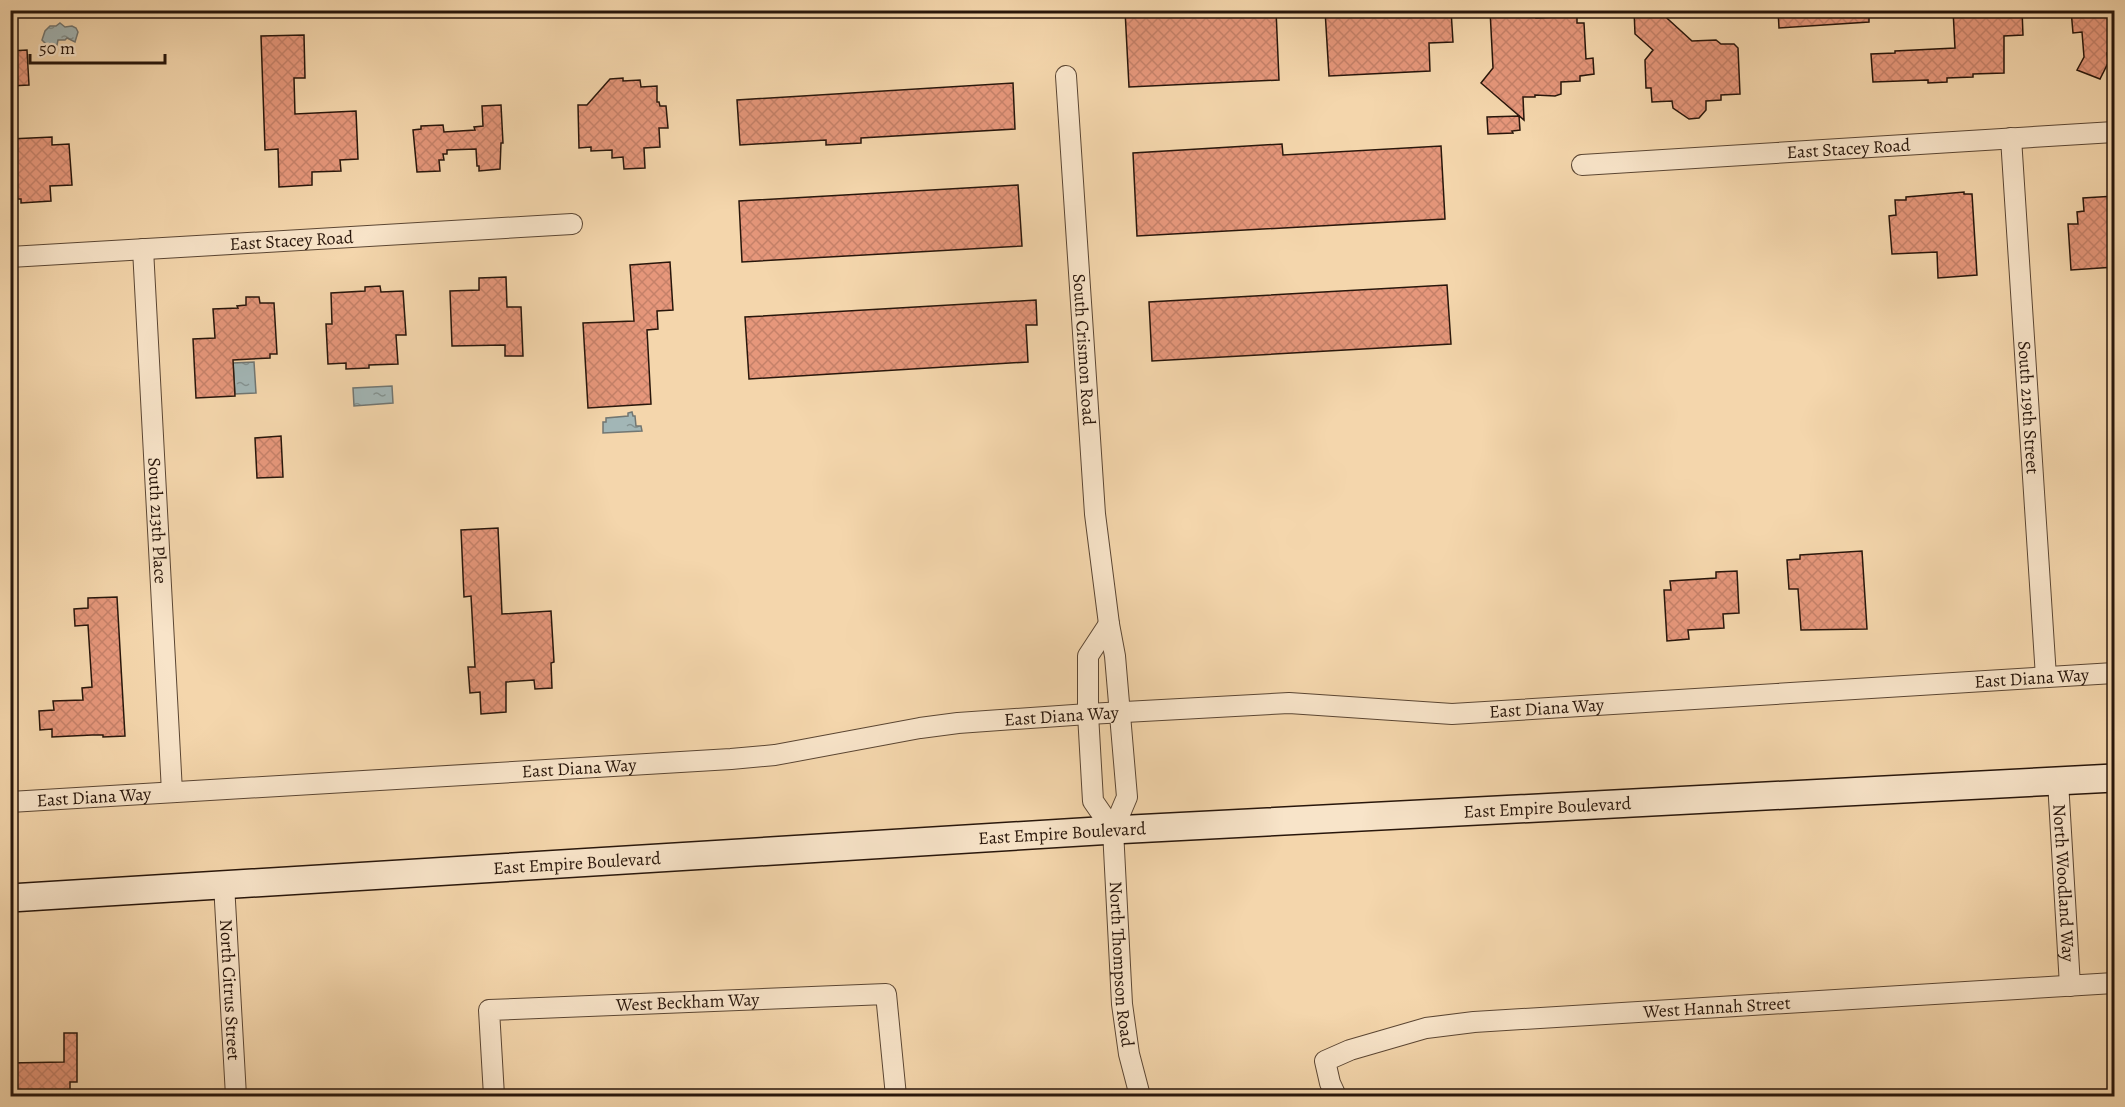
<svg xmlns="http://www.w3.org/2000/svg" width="2125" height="1107" font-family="Alegreya,serif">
  <defs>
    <pattern id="water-ripples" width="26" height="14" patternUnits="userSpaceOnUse" patternTransform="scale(1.5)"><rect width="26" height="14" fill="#a2b6b6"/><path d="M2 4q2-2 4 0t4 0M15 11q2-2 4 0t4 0" fill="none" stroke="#849392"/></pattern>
    <pattern id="building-cross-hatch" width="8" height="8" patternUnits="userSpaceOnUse" patternTransform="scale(1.5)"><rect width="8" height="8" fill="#e6977b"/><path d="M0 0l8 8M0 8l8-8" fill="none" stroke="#c58169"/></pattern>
  </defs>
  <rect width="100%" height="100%" fill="#f4d6ac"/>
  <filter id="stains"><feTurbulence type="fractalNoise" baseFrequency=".00333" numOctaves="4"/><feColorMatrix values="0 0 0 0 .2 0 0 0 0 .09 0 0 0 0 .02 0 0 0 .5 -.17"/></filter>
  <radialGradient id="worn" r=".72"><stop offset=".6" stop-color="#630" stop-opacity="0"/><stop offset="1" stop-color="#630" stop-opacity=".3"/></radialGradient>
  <path fill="url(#water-ripples)" stroke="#717672" stroke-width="1.5" d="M 60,23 L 65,27 L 72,26 L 76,28 L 78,32 L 75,42 L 67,38 L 65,40 L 58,40 L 57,45 L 47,45 L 42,40 L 45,31 L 50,26 L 56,26 Z
    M 254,362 L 256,393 L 235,394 L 233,363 Z
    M 392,386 L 393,403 L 354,406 L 353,388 Z
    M 632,412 L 633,416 L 635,416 L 636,426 L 641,426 L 642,431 L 603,433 L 603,422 L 606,422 L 606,418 L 628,416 L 628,413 Z"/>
  <path fill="url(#building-cross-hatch)" stroke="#28160b" stroke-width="1.5" d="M 1125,10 L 1276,10 L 1279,80 L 1129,87 Z
    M 1325,10 L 1451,10 L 1453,42 L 1429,43 L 1430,71 L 1329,76 Z
    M 1490,10 L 1535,10 L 1536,18 L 1577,16 L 1577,23 L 1584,23 L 1586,59 L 1593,58 L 1594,74 L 1580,76 L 1580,81 L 1561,82 L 1561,94 L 1555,96 L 1535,95 L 1535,97 L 1523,97 L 1524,120 L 1481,83 L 1493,68 Z
    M 1634,10 L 1658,10 L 1692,41 L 1716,40 L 1721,44 L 1734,44 L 1738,48 L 1740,94 L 1721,95 L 1721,100 L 1706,101 L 1706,110 L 1699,118 L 1689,119 L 1673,108 L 1672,101 L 1652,102 L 1651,88 L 1646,88 L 1645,60 L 1653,50 L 1635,34 Z
    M 1778,10 L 1869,10 L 1869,22 L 1779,28 Z
    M 1953,10 L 2022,10 L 2023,35 L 2004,36 L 2004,73 L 1973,74 L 1973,77 L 1947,78 L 1947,82 L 1928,83 L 1928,80 L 1873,82 L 1871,54 L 1895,53 L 1895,51 L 1955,48 Z
    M 2071,10 L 2115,10 L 2115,53 L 2107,53 L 2108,63 L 2100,79 L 2077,70 L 2084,57 L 2082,32 L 2073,33 Z
    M 304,35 L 305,78 L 294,78 L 295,114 L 356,111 L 358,159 L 340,160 L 341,171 L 312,172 L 312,185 L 279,187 L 278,149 L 265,150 L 261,36 Z
    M 27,50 L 29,85 L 10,86 L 10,51 Z
    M 623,78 L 623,81 L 640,80 L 641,87 L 657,86 L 657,102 L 659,102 L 660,106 L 666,106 L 668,128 L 659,128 L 660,147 L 644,148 L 645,168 L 624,169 L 623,157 L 612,158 L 612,150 L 591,151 L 591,147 L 579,148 L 578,105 L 587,105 L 610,79 Z
    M 1013,83 L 1015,129 L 861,138 L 861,143 L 826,145 L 826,140 L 740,145 L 737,100 Z
    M 501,105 L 503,143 L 501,143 L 500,169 L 479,171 L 479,166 L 477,166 L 476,149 L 447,150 L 447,154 L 443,154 L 444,160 L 439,160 L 440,171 L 417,172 L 413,130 L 421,129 L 421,126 L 443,125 L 444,132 L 475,130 L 474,127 L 483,126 L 482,106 Z
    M 1519,116 L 1520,130 L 1512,131 L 1513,133 L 1488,134 L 1487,117 Z
    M 52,137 L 52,145 L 69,144 L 72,185 L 50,186 L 51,201 L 21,203 L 21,199 L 10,199 L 10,139 Z
    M 1282,144 L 1283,155 L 1441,146 L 1445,219 L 1137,236 L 1133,153 Z
    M 1018,185 L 1022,246 L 742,262 L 739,201 Z
    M 1964,192 L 1964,194 L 1972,194 L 1977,275 L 1938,278 L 1937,252 L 1892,254 L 1889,216 L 1896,215 L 1895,200 L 1906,200 L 1906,197 Z
    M 2115,196 L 2115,267 L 2071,270 L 2068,224 L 2078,224 L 2077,212 L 2084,211 L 2083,198 Z
    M 670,262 L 673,310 L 657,311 L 658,329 L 647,330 L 651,404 L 588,408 L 583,323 L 634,321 L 630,265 Z
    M 506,277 L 507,307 L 521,307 L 523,356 L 505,356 L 505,345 L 452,346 L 450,291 L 479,290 L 479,278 Z
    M 1447,285 L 1451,344 L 1152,361 L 1149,302 Z
    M 380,286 L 381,292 L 403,291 L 406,335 L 396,335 L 398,364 L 369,365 L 369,368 L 346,369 L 346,363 L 328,364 L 326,324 L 332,324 L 331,293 L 365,291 L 365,287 Z
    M 246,297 L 259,297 L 260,303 L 274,303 L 277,354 L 270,354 L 270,358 L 233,360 L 235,396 L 196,398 L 193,339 L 215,338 L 213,309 L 238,308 L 237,306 L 246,305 Z
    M 1036,300 L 1037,325 L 1026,325 L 1028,362 L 749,379 L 745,317 Z
    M 281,436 L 283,477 L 257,478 L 255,438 Z
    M 498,528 L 502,614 L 551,611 L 554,662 L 551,663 L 552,688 L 535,689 L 534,680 L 506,682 L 506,712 L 481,714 L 480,692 L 470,693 L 468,667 L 475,667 L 471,596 L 464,597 L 461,530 Z
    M 1862,551 L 1867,629 L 1801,630 L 1798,589 L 1789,589 L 1787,560 L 1800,559 L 1800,555 Z
    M 1737,571 L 1739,613 L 1723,614 L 1724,628 L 1688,630 L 1689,639 L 1667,641 L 1664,590 L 1671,590 L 1670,581 L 1716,578 L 1716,572 Z
    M 117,597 L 125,736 L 103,737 L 103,735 L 92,735 L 52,737 L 52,729 L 40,730 L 39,711 L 54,710 L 53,701 L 83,700 L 82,688 L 92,687 L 88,625 L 75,626 L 74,609 L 88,608 L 88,598 Z
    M 64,1033 L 77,1033 L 77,1082 L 70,1082 L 70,1096 L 10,1096 L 10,1063 L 64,1062 Z"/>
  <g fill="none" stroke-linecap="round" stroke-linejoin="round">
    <defs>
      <g id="street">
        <path id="s1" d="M 1066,76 L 1095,514 L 1109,624 L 1115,656 L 1127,797 L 1113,830 L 1122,1004 L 1129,1054 L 1140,1096"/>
        <path id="s2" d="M 2011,138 L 2046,677"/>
        <path id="s3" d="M 1582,165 L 2114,132"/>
        <path id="s4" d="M 143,249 L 172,792"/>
        <path id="s5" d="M 10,257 L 572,224"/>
        <path d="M 1109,624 L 1088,656 L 1088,714 L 1093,801 L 1113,830"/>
        <path id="s6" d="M 2058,781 L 2070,986"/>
        <path id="s7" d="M 10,802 L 731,759 L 775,755 L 920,728 L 958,723 L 1088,714 L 1289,703 L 1452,714 L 2114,673"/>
        <path id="s8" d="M 224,884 L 236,1096"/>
        <path id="s9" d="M 494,1096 L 489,1010 L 886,994 L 896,1096"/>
        <path id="s10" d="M 1336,1096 L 1330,1083 L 1325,1061 L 1350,1050 L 1426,1028 L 1474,1022 L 2114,983"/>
      </g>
      <g id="secondary">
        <path id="s11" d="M 10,898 L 1113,830 L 2114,778"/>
      </g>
    </defs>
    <use href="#street" stroke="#5b4633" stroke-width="22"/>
    <use href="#secondary" stroke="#28160b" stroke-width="30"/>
    <use href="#street" stroke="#f8e4c9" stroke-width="20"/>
    <use href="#secondary" stroke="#f8e4c9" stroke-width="27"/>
  </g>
  <g text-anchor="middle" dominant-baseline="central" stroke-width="5" stroke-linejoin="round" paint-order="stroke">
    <g font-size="18" fill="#28160b" stroke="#f8e4c9">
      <text stroke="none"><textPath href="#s3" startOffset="267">East Stacey Road</textPath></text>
      <text stroke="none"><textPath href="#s5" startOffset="282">East Stacey Road</textPath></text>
      <text stroke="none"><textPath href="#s1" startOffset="274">South Crismon Road</textPath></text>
      <text stroke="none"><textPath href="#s2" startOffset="270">South 219th Street</textPath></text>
      <text stroke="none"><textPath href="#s4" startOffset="272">South 213th Place</textPath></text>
      <text stroke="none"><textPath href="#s7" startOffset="2028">East Diana Way</textPath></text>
      <text stroke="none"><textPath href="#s7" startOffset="1542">East Diana Way</textPath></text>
      <text stroke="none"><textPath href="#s7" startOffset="1056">East Diana Way</textPath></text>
      <text stroke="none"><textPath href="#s7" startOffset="570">East Diana Way</textPath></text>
      <text stroke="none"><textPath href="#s7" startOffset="84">East Diana Way</textPath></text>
      <text stroke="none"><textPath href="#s11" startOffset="1540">East Empire Boulevard</textPath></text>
      <text stroke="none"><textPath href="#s11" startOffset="1054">East Empire Boulevard</textPath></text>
      <text stroke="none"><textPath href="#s11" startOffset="568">East Empire Boulevard</textPath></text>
      <text stroke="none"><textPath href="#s6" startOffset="102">North Woodland Way</textPath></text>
      <text stroke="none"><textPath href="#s1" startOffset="894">North Thompson Road</textPath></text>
      <text stroke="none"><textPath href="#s8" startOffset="106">North Citrus Street</textPath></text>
      <text stroke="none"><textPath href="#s9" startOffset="285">West Beckham Way</textPath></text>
      <text stroke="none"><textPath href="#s10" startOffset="435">West Hannah Street</textPath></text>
    </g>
  </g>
  <rect width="2125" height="1107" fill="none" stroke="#f4d6ac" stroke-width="36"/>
  <rect x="12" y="12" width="2101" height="1083" fill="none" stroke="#28160b" stroke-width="3"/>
  <rect x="18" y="18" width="2089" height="1071" fill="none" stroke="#28160b" stroke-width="1.5"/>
  <path d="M30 54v9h135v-9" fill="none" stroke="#28160b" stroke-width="3"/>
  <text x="39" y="54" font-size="18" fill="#28160b" stroke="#f8e4c9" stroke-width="4.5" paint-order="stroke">50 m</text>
  <rect width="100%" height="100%" filter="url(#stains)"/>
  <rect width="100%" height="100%" fill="url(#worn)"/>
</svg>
